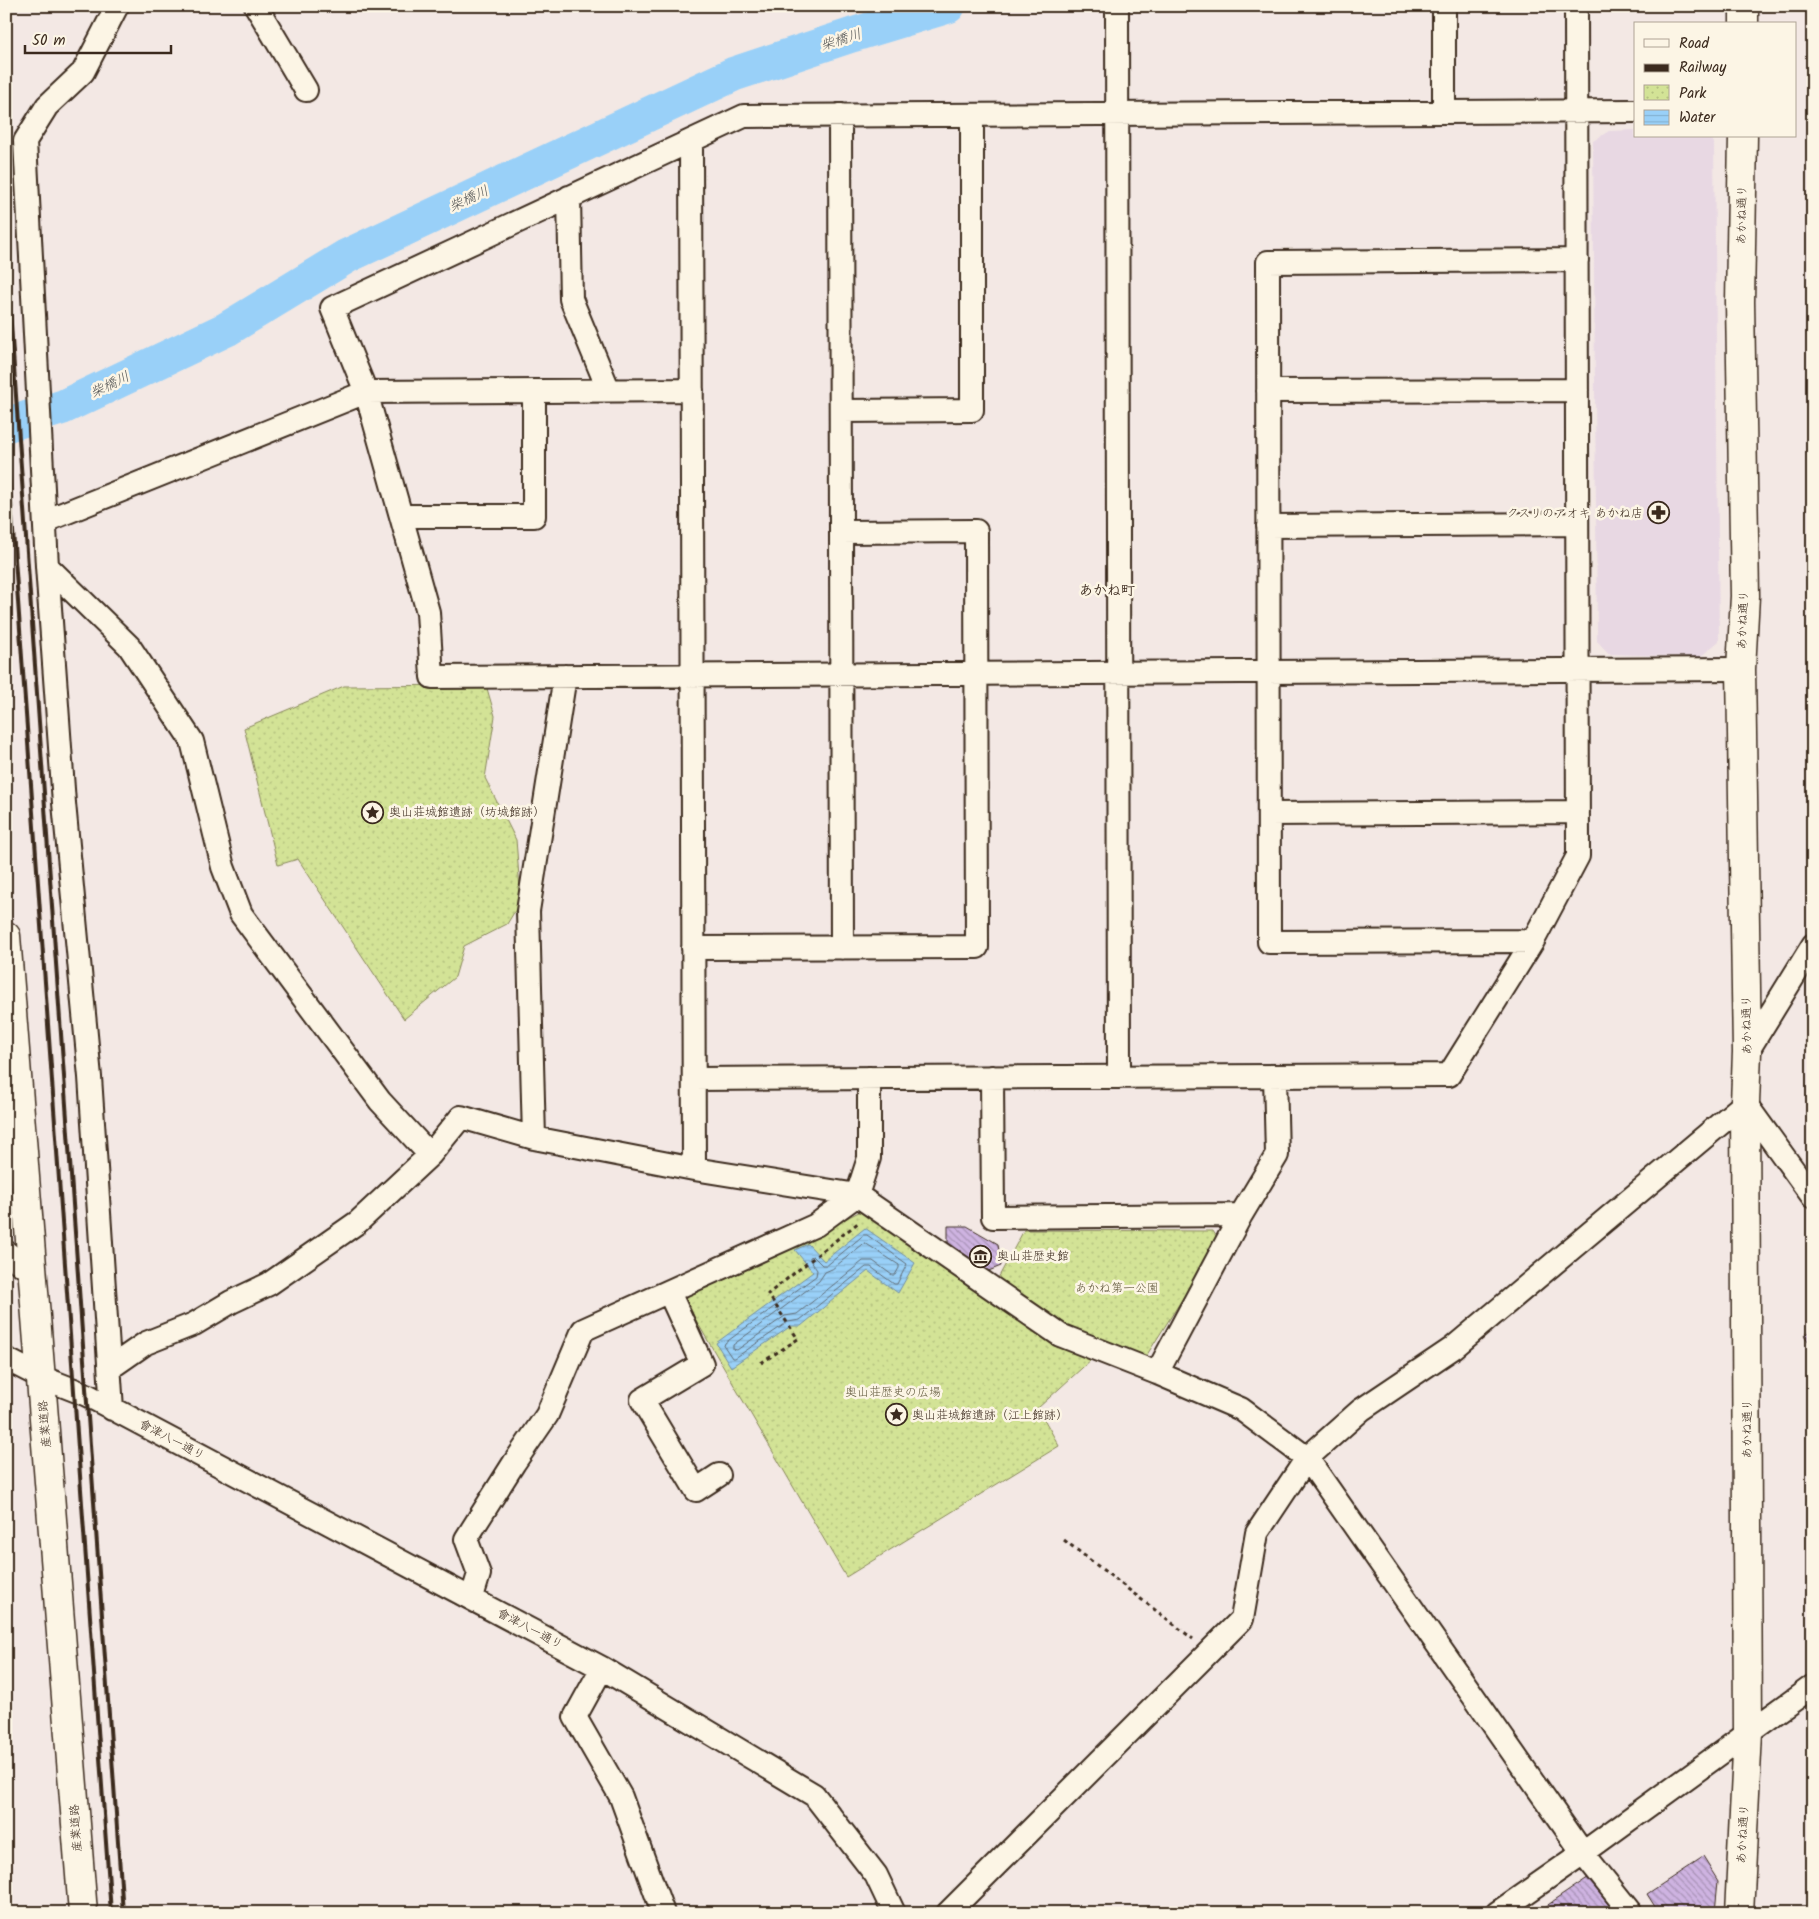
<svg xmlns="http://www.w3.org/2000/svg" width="1819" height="1919" font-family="Kalam,'Klee One',sans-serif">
  <defs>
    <pattern id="park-dots" width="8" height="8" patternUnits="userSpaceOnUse" patternTransform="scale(1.25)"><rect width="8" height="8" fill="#d3e396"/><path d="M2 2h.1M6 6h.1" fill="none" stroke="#b6c381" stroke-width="1.8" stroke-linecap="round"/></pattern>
    <pattern id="water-rules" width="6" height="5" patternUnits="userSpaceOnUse" patternTransform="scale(1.25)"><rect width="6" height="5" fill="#99d0f8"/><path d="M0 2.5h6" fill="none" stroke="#85b3d4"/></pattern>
    <pattern id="building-back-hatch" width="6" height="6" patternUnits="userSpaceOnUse" patternTransform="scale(1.25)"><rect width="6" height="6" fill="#ceb3e1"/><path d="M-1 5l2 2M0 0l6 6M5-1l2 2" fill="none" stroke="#a892b6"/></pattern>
  </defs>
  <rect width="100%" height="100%" fill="#f3e8e4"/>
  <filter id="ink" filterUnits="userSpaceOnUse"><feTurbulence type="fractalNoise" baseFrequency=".02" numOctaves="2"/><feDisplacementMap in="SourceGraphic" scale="10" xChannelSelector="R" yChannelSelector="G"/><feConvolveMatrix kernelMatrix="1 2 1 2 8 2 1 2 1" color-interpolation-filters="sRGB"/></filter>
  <g filter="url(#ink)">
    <path fill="#e8d8e3" d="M 1635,130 L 1635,136 L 1710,136 L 1714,143 L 1719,641 L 1700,657 L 1609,654 L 1597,641 L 1593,141 L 1609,131 Z"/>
    <path fill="url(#park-dots)" stroke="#87865a" d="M 486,685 L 495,716 L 485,778 L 516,840 L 521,901 L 507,924 L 464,946 L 455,977 L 404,1019 L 298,859 L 278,865 L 244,728 L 344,686 Z
      M 863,1210 L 1093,1358 L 1038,1408 L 1059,1446 L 846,1577 L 683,1298 Z
      M 1024,1230 L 1213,1231 L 1219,1241 L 1143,1361 L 1056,1325 L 995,1284 Z"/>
    <path fill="url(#water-rules)" stroke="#738ea1" d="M 865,1228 L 915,1263 L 898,1293 L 868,1271 L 801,1326 L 791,1326 L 731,1367 L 716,1343 L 813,1272 L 795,1250 L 808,1244 L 824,1261 Z"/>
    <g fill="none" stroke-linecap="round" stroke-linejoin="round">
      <path stroke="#616c75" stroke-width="1" d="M 864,1235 L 867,1235 L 907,1264 L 897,1284 L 894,1284 L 871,1267 L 866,1267 L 800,1320 L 788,1322 L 735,1358 L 732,1358 L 724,1346 L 725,1343 L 816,1276 L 817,1270 L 810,1260 L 810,1257 L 813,1256 L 822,1265 L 827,1265 Z
        M 865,1243 L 899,1265 L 899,1268 L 895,1275 L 892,1275 L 873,1261 L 863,1261 L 797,1314 L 785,1316 L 737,1350 L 733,1349 L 733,1345 L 819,1281 L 825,1272 L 832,1269 Z"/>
      <path stroke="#99d0f8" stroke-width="35" d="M 6,425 L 63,407 L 227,329 L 347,256 L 734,74 L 852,35 L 948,6"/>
    </g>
    <path fill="url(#building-back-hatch)" stroke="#3b2a1e" d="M 948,1226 L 967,1226 L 998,1244 L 1001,1266 L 986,1272 L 948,1246 Z
      M 1813,1329 L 1813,1348 L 1804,1335 Z
      M 1703,1857 L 1718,1881 L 1715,1912 L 1659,1913 L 1647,1894 Z
      M 1592,1875 L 1618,1913 L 1536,1913 Z"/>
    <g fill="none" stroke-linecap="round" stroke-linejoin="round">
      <defs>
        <path id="minor" d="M 256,6 L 306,90
          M 1117,6 L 1119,1077
          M 1444,6 L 1444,112
          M 1635,111 L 744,116 L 332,308 L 366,392 L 428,612 L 432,677 L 1741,669
          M 840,115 L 842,948
          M 691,141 L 694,1169
          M 569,197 L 571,299 L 609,391
          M 1268,391 L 1577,390
          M 841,411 L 972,410 L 972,115
          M 402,516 L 534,516 L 534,391
          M 45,521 L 366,392 L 692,390
          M 1268,526 L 1577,524
          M 47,566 L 129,646 L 192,741 L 223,867 L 241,914 L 380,1101 L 430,1155 L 461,1117 L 534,1138 L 694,1169 L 857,1195 L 1060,1335 L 1157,1373 L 1241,1409 L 1307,1458 L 1583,1853 L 1631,1913
          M 1269,814 L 1578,812
          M 1533,941 L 1269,942 L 1268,262 L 1577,260
          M 693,948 L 977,947 L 976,531 L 841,532
          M 1747,1052 L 1813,945
          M 992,1077 L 993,1217 L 1241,1215
          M 694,1079 L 1449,1075 L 1533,941 L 1578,856 L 1576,6
          M 534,1138 L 528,911 L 565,676
          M 6,1252 L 32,1273
          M 669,1292 L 702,1364 L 642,1400 L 696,1490 L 719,1475
          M 6,1359 L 41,1377 L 87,1395 L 602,1668 L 814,1795 L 876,1875 L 894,1913
          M 110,1368 L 146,1343 L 194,1324 L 231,1302 L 269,1284 L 358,1222 L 430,1155
          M 1157,1373 L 1241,1215 L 1277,1155 L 1275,1076
          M 112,1409 L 90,1077 L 64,803 L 47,566 L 25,141 L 47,106 L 83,72 L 117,6
          M 472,1597 L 479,1574 L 466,1539 L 514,1463 L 547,1415 L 583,1330 L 816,1225 L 857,1195 L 869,1158 L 869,1078
          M 602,1668 L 575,1717 L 621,1797 L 663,1913
          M 948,1913 L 1242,1619 L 1257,1533 L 1307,1458 L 1361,1410 L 1453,1348 L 1745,1103 L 1813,1197
          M 1497,1913 L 1583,1853 L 1813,1686"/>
        <path id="tertiary" d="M 1744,24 L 1744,6
          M 6,936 L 83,1913
          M 1739,1913 L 1748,1733 L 1745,1103 L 1747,1052 L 1741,669 L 1745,596 L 1740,302 L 1743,136"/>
      </defs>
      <use href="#minor" stroke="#3b2a1e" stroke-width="26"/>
      <use href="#tertiary" stroke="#3b2a1e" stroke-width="31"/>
      <path stroke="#3b2a1e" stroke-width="3" stroke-dasharray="4 4" stroke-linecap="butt" d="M 761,1363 L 798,1339 L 768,1294 L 859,1222
        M 1064,1540 L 1193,1639"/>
      <use href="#minor" stroke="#fcf5e5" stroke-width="22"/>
      <use href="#tertiary" stroke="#fcf5e5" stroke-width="28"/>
      <path stroke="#3b2a1e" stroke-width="4" d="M 6,254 L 123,1913
        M 6,432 L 111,1913"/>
    </g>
  </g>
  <defs>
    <symbol id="pharmacy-ring" viewBox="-11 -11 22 22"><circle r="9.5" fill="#fcf5e5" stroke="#3b2a1e" stroke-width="1.5"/><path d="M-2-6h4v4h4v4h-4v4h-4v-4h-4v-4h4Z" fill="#3b2a1e"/></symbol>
    <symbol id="sight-ring" viewBox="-11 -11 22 22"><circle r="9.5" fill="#fcf5e5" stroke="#3b2a1e" stroke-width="1.5"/><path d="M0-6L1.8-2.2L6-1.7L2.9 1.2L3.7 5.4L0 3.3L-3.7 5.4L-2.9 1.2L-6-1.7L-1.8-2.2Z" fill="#3b2a1e"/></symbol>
    <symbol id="museum-ring" viewBox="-11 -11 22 22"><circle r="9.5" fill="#fcf5e5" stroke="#3b2a1e" stroke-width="1.5"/><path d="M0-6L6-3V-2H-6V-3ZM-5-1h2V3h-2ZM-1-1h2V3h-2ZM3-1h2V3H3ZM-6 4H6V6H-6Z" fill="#3b2a1e"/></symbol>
  </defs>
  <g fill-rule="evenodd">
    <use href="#pharmacy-ring" x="1646" y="500" width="25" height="25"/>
    <use href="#sight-ring" x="360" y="800" width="25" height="25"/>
    <use href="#museum-ring" x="968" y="1244" width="25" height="25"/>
    <use href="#sight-ring" x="884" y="1402" width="25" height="25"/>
  </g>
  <g text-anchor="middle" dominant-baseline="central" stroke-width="5" stroke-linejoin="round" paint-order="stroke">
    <g font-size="12" fill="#3b2a1e" stroke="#fcf5e5">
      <text transform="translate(1742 215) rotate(-89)">あかね通り</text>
      <text transform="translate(1743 620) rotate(-88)">あかね通り</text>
      <text transform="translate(1747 1025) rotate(-91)">あかね通り</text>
      <text transform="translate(45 1424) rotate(-95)">産業道路</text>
      <text transform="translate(1747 1429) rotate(-90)">あかね通り</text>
      <text transform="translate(172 1440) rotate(28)">會津八一通り</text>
      <text transform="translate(530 1629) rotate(28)">會津八一通り</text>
      <text transform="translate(76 1828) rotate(-94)">産業道路</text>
      <text transform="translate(1743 1834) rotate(-87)">あかね通り</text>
    </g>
    <g font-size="12" fill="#3b2a1e" stroke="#fcf5e5" text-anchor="start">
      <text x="1643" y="513" text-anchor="end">クスリのアオキ あかね店</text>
      <text x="389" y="812">奥山荘城館遺跡（坊城館跡）</text>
      <text x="997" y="1256">奥山荘歴史館</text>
      <text x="912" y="1415">奥山荘城館遺跡（江上館跡）</text>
    </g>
    <g font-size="12" fill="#61583c" stroke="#fcf5e5">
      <text x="1117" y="1288">あかね第一公園</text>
      <text x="893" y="1392">奥山荘歴史の広場</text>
    </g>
    <g font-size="14" font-style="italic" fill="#525454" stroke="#fcf5e5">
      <text transform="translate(841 40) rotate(-18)">柴橋川</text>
      <text transform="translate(469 199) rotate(-25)">柴橋川</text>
      <text transform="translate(110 385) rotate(-26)">柴橋川</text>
    </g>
    <g font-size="14" font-weight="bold" fill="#3b2a1e" stroke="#fcf5e5">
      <text x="1107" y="591">あかね町</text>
    </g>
  </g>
  <rect width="1819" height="1919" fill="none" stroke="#fcf5e5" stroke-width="25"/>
  <rect x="12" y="12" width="1794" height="1894" fill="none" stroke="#3b2a1e" stroke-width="2" filter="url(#ink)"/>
  <rect x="1634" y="22" width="162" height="115" fill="#fcf5e5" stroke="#afa495"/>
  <rect x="1644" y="39" width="25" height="8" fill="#fcf5e5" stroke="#afa495"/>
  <text x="1679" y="48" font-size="15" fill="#3b2a1e">Road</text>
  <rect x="1644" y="64" width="25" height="8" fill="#3b2a1e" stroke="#afa495"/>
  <text x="1679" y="72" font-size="15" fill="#3b2a1e">Railway</text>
  <rect x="1644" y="85" width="25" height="15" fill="url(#park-dots)" stroke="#afa495"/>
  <text x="1679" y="98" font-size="15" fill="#3b2a1e">Park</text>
  <rect x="1644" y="110" width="25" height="15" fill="url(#water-rules)" stroke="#afa495"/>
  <text x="1679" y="122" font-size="15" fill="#3b2a1e">Water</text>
  <path d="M25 45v8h146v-8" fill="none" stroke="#3b2a1e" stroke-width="2.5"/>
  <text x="32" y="45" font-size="15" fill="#3b2a1e" stroke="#fcf5e5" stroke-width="4" paint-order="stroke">50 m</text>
</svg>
